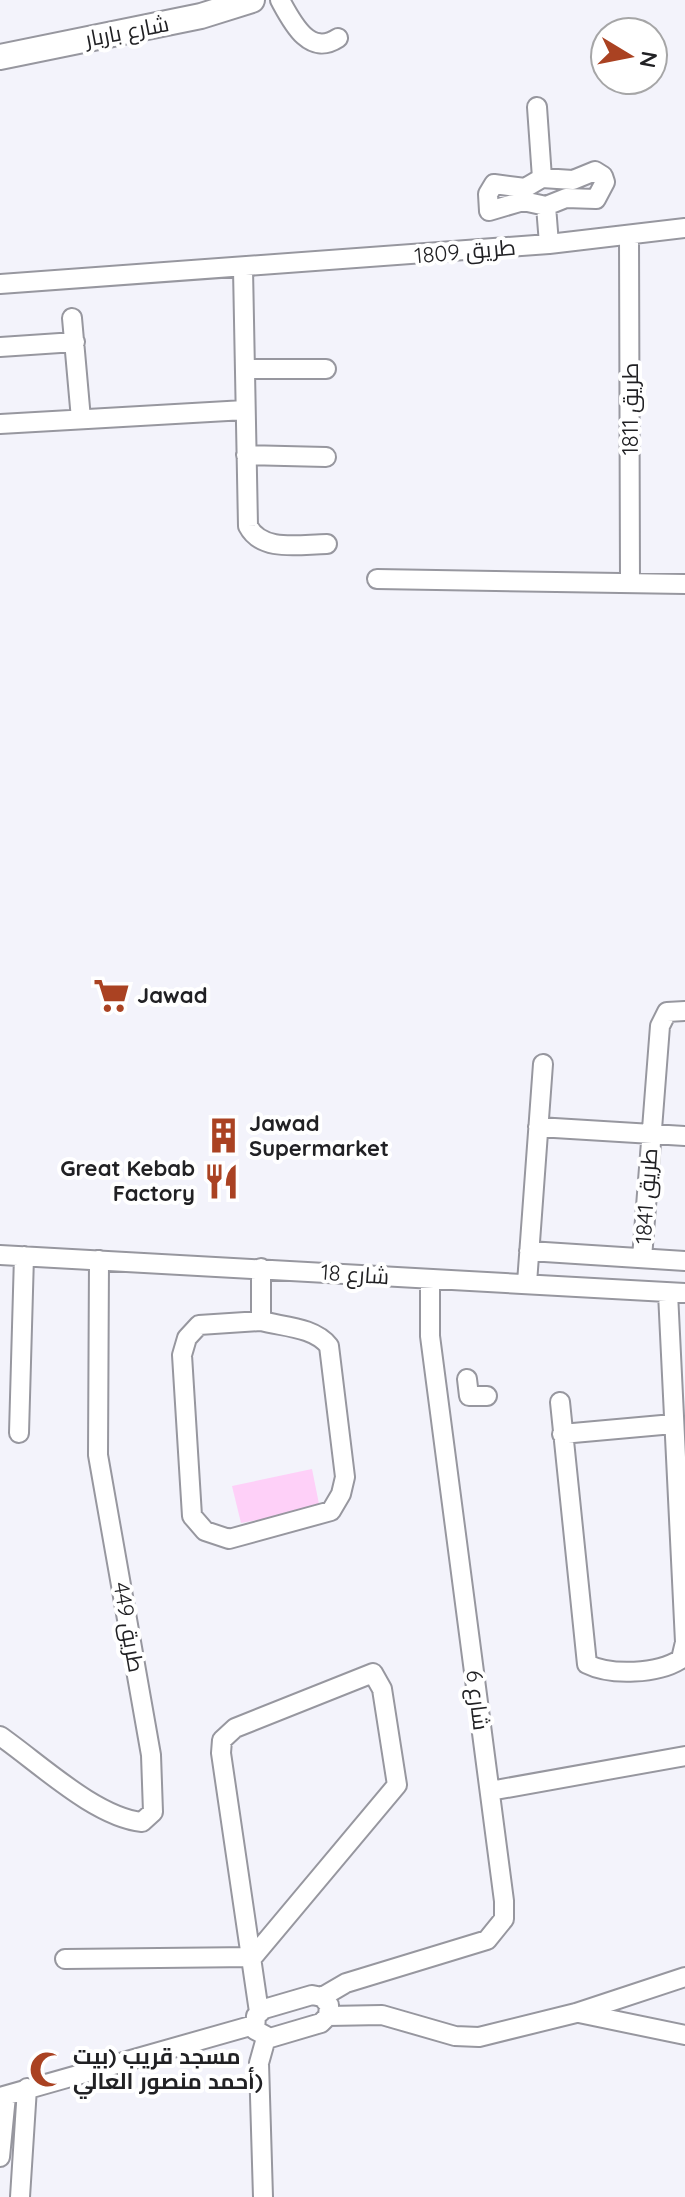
<svg xmlns="http://www.w3.org/2000/svg" width="685" height="2197" font-family="Quicksand,Cairo,sans-serif">
  <rect width="100%" height="100%" fill="#f3f3fb"/>
  <path fill="#fed0f8" d="M 312,1469 L 320,1509 L 241,1523 L 232,1486 Z"/>
  <g fill="none" stroke-linecap="round" stroke-linejoin="round">
    <defs>
      <path id="street" d="M 280,0 C 292,22 309,57 338,38
        M 537,107 L 542,178
        M 595,171 L 603,176 L 605,182 L 596,199 L 566,198 L 546,206 L 523,201 L 489,211 L 488,194 L 494,184 L 525,188 L 542,178 L 573,180 Z
        M 546,206 L 549,244
        M 629,235 L 630,583
        M 243,269 L 248,526 C 262,553 301,544 327,544
        M 0,284 L 549,244 L 685,228
        M 72,318 L 81,419
        M 0,347 L 75,342
        M 245,369 L 326,369
        M 0,424 L 245,410
        M 246,455 L 326,457
        M 377,579 L 685,584
        M 538,1127 L 685,1136
        M 529,1251 L 685,1261
        M 0,1255 L 685,1293
        M 642,1258 L 660,1026 L 667,1012 L 685,1011
        M 261,1268 L 261,1321
        M 527,1283 L 543,1064
        M 261,1321 C 284,1327 314,1327 329,1346 L 345,1477 L 341,1494 L 331,1511 L 229,1539 L 205,1531 L 192,1516 L 182,1355 L 187,1338 L 199,1325 Z
        M 467,1379 L 469,1396 L 487,1396
        M 560,1402 L 587,1664 C 611,1676 658,1674 681,1659 L 685,1642 L 668,1293
        M 19,1433 L 24,1256
        M 562,1434 L 673,1424
        M 0,1736 C 39,1763 95,1817 142,1822 L 153,1812 L 151,1755 L 98,1455 L 99,1260
        M 490,1791 L 685,1756
        M 65,1959 L 253,1957 L 397,1785 L 382,1689 L 373,1673 L 235,1728 L 222,1740 L 221,1753 L 259,2012
        M 312,1995 L 322,1997 L 329,2005 L 328,2016 L 321,2023 L 270,2038 L 255,2030 L 256,2016 L 264,2009 Z
        M 322,1997 L 346,1983 L 487,1940 L 504,1919 L 504,1901 L 430,1336 L 430,1279
        M 579,2013 L 685,2035
        M 328,2016 L 382,2015 L 455,2036 L 479,2037 L 576,2013 L 685,1977
        M 0,2097 L 254,2025
        M 0,2157 L 6,2096
        M 20,2197 L 27,2088
        M 263,2197 L 259,2063 L 266,2038"/>
      <path id="secondary" d="M 0,57 L 201,16 L 252,0"/>
    </defs>
    <use href="#street" stroke="#97979f" stroke-width="22"/>
    <use href="#secondary" stroke="#97979f" stroke-width="28"/>
    <use href="#street" stroke="#fff" stroke-width="18"/>
    <use href="#secondary" stroke="#fff" stroke-width="24"/>
  </g>
  <defs>
    <symbol id="supermarket-bare" viewBox="-9 -9 18 18"><path d="M-6-5.5h2.5l.6 2H6L4.5 2H-2.5L-4.4-4H-6ZM-1.5 3.2a1.3 1.3 0 1 0 .1 0ZM3 3.2a1.3 1.3 0 1 0 .1 0Z" fill="#aa4222" stroke="#fff" stroke-width="2.5" paint-order="stroke"/></symbol>
    <symbol id="building-bare" viewBox="-9 -9 18 18"><path d="M-4-6H4V6H1V3H-1V6H-4ZM-2.5-4.3h1.7v1.8h-1.7ZM.8-4.3h1.7v1.8H.8ZM-2.5-1h1.7V.8h-1.7ZM.8-1h1.7V.8H.8Z" fill="#aa4222" stroke="#fff" stroke-width="2.5" paint-order="stroke"/></symbol>
    <symbol id="restaurant-bare" viewBox="-9 -9 18 18"><path d="M-5-6h1v4h1v-4h1v4h1v-4h1v5L-1.5 .5V6h-2V.5L-5-1ZM5-6V6H3V1.5H1.5Q1.5-4 5-6Z" fill="#aa4222" stroke="#fff" stroke-width="2.5" paint-order="stroke"/></symbol>
    <symbol id="mosque-bare" viewBox="-9 -9 18 18"><path d="M3.5-4.9A6 6 0 1 0 3.5 4.9A5 5 0 1 1 3.5-4.9Z" fill="#aa4222" stroke="#fff" stroke-width="2.5" paint-order="stroke"/></symbol>
  </defs>
  <g fill-rule="evenodd">
    <use href="#supermarket-bare" x="86" y="970" width="51" height="51"/>
    <use href="#building-bare" x="198" y="1110" width="51" height="51"/>
    <use href="#restaurant-bare" x="196" y="1156" width="51" height="51"/>
    <use href="#mosque-bare" x="22" y="2044" width="51" height="51"/>
  </g>
  <g text-anchor="middle" dominant-baseline="central" stroke-width="8" stroke-linejoin="round" paint-order="stroke">
    <g font-size="22" fill="#212124" stroke="#fff">
      <text transform="translate(127 31) rotate(-11)">شارع باربار</text>
      <text transform="translate(465 251) rotate(-5)">طريق 1809</text>
      <text transform="translate(630 409) rotate(-90)">طريق 1811</text>
      <text transform="translate(646 1196) rotate(-86)">طريق 1841</text>
      <text transform="translate(355 1274) rotate(4)">شارع 18</text>
      <text transform="translate(129 1627) rotate(80)">طريق 449</text>
      <text transform="translate(478 1700) rotate(83)">شارع 6</text>
    </g>
    <g font-size="22" font-weight="bold" fill="#212124" stroke="#fff" text-anchor="start">
      <text x="137" y="995">Jawad</text>
      <text x="249" y="1123">Jawad<tspan x="249" dy="25">Supermarket</tspan></text>
      <text x="195" y="1168" text-anchor="end">Great Kebab<tspan x="195" dy="25">Factory</tspan></text>
      <text x="73" y="2056">مسجد قريب (بيت<tspan x="73" dy="25">أحمد منصور العالي)</tspan></text>
    </g>
  </g>
  <g transform="translate(629 56) rotate(100)"><circle r="38" fill="#ffffff" stroke="#a6a6a7" stroke-width="2"/>
  <path d="M0-6L14 30L0 20L-14 30Z" fill="#aa4222"/>
  <text y="-12" font-size="22" font-weight="bold" text-anchor="middle" fill="#212124">N</text>
  </g>
</svg>
